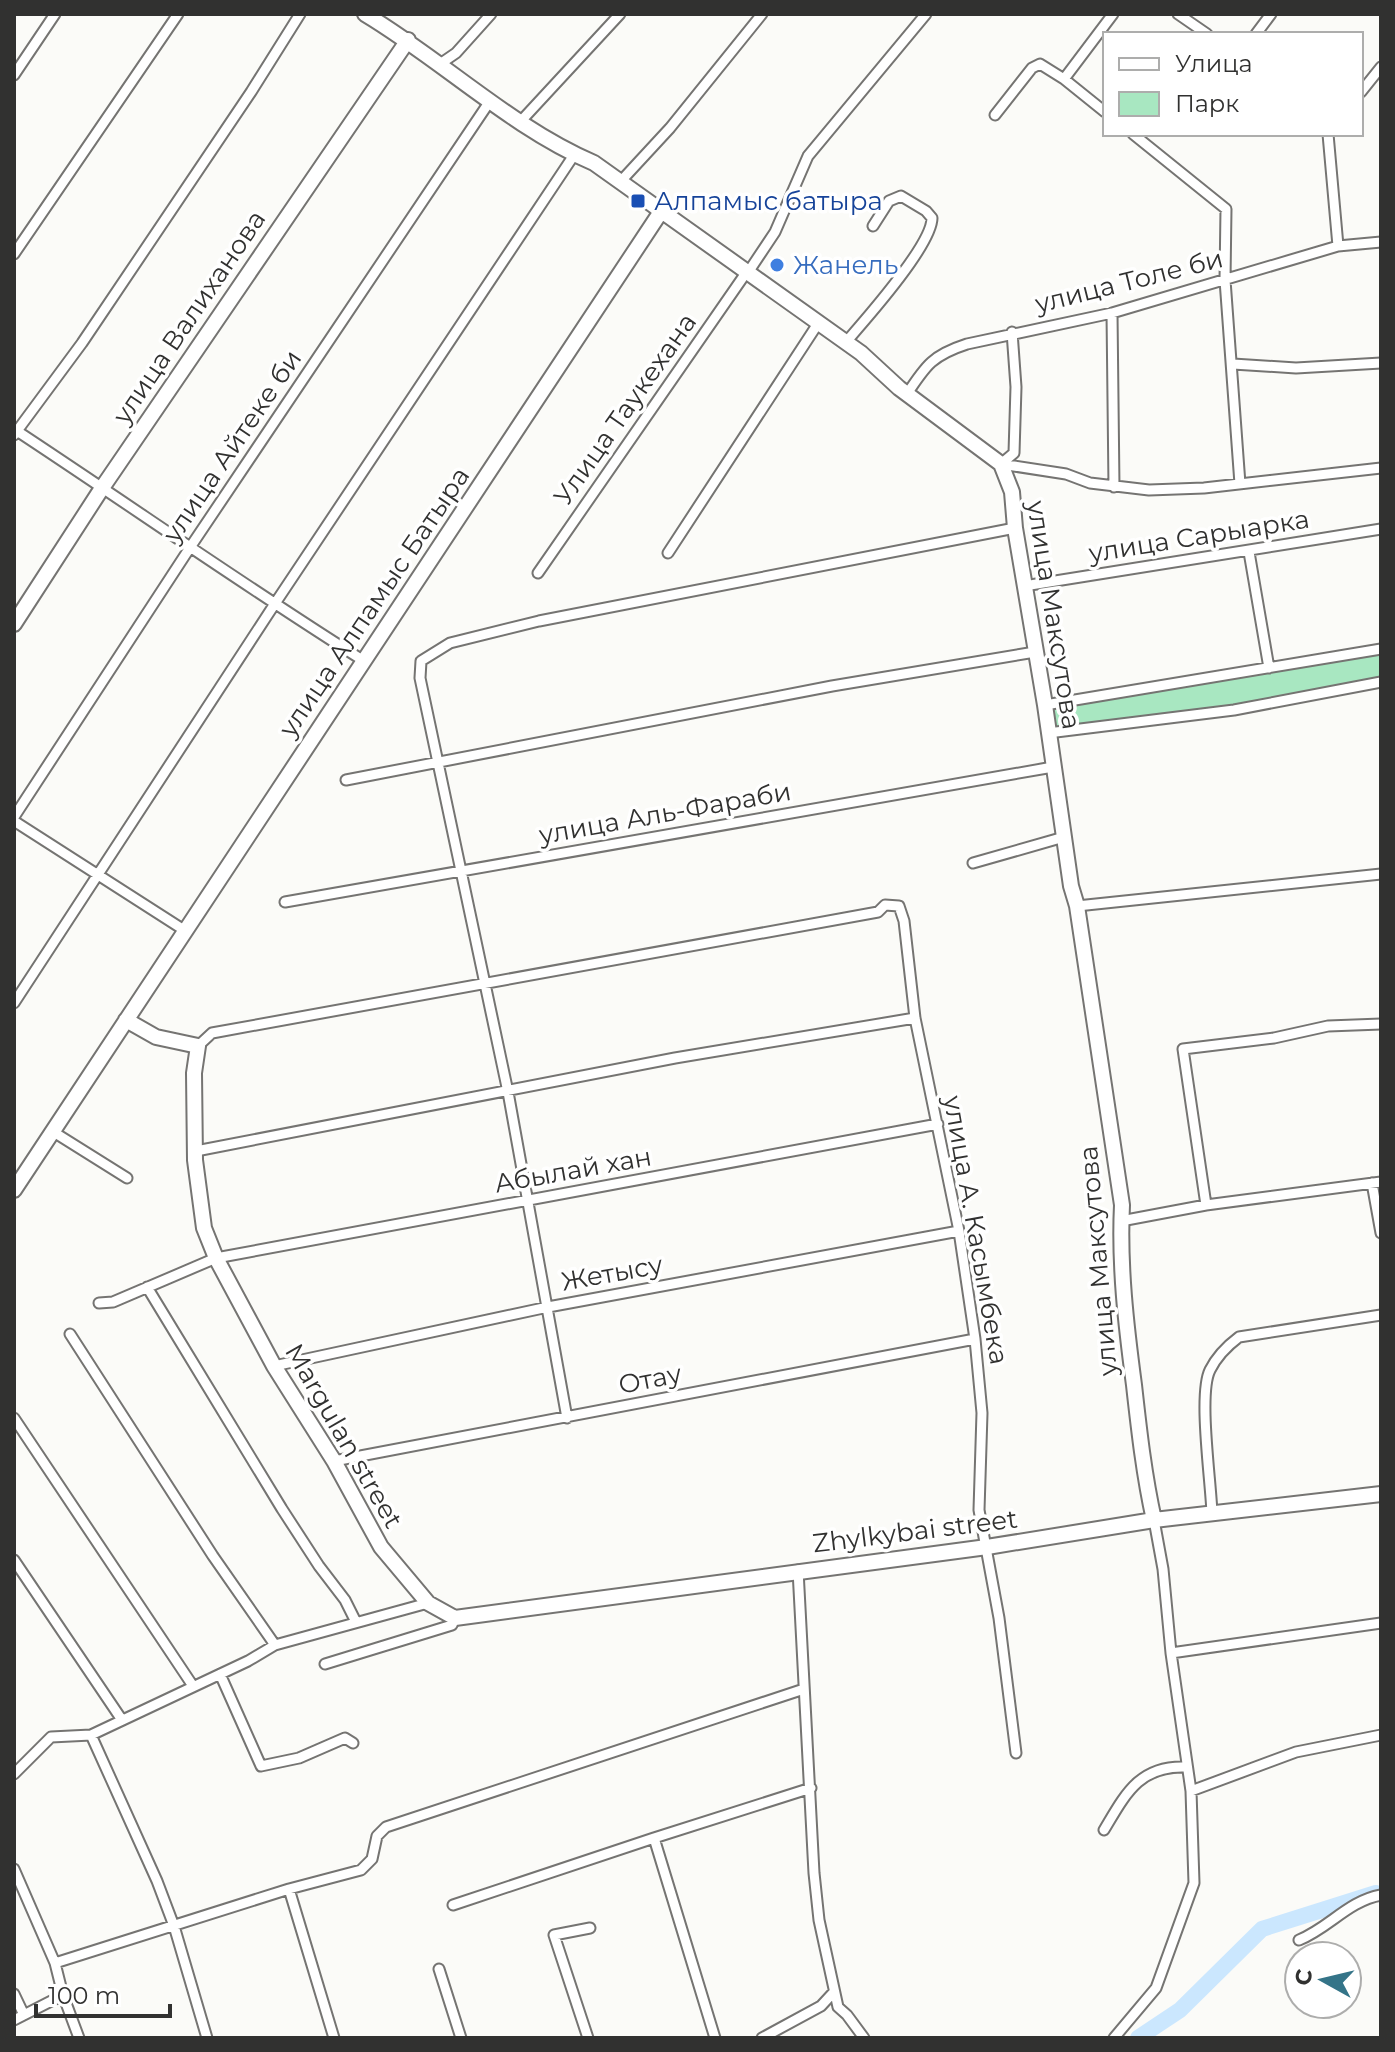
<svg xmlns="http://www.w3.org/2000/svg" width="1395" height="2052" font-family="Montserrat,sans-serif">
  <rect width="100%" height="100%" fill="#fbfbf8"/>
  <path fill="#a8e7c1" d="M 1381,647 L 1381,682 L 1113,726 L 1044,726 L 1042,706 Z"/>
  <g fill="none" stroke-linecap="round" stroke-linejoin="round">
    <path stroke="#cbe7fe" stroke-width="16" d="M 1138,2038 L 1180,2010 L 1262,1929 L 1376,1893"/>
    <defs>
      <path id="street" d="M 1178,14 L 1207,34
        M 1256,34 L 1271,14
        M 440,64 L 456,53 L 491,14
        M 14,75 L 55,14
        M 1064,79 L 1113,14
        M 1361,92 L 1381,67
        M 995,115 L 1032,68 L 1040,64 L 1064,79 L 1105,112
        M 521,121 L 620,14
        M 1133,134 L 1226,209 L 1225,280 L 1240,484
        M 1328,134 L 1338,246
        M 621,181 L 670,128 L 762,14
        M 14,254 L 178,14
        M 749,271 L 775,232 L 808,156 L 926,14
        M 1112,313 L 1114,487
        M 846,342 C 866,319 932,245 932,218 L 926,211 L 901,196 L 889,201 L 873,226
        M 1233,364 L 1296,368 L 1381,363
        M 907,394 C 926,365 933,355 967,344 L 1112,313 L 1338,246 L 1381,242
        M 14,429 C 131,506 246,587 364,661
        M 14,435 L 82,343 L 251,92 L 300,14
        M 1001,464 L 1066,474 L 1090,483 L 1149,490 L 1204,488 L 1381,468
        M 1001,464 L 1014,453 L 1016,387 L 1012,332
        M 1249,552 L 1269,668
        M 668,553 L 819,322
        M 538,573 L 748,270
        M 1024,586 L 1381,529
        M 1045,705 L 1381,649
        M 1048,733 L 1234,710 L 1381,682
        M 346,780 L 832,686 L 1035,652
        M 14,817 L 191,546 L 490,101
        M 14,821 L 184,930
        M 973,863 L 1064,837
        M 285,902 L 1053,767
        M 1077,906 L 1381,874
        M 14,1003 L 274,605 L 574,155
        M 198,1046 L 212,1033 L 878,912 L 885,905 L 899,906 L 904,921 L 915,1018 L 959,1231 L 975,1339 L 982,1413 L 979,1510 L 999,1618 L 1016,1753
        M 52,1131 L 127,1178
        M 196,1151 L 675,1058 L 915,1018
        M 1372,1183 L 1381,1233
        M 1206,1205 L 1183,1049 L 1274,1038 L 1328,1026 L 1381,1024
        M 1121,1221 L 1206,1205 L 1381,1182
        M 147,1287 L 282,1509 L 319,1566 L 345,1600 L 356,1622
        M 99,1303 L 113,1302 L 216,1258 L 938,1124
        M 70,1334 L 213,1556 L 275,1645
        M 274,1366 L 548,1307 L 959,1231
        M 14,1418 L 193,1686
        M 567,1418 L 508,1092 L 420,678 L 421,661 L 450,643 L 539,621 L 1015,528
        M 334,1461 L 975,1339
        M 1212,1514 C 1211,1481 1198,1394 1210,1370 C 1217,1356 1227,1346 1239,1337 L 1381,1315
        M 14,1560 L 122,1720
        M 798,1570 L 814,1873 L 819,1920 L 838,2007 L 847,2015 L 864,2038
        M 1171,1653 L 1381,1623
        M 325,1664 L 452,1625 L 455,1618
        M 220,1674 L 261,1766 L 299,1758 L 345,1738 L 353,1743
        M 91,1735 L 157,1881 L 174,1926 L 207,2038
        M 14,1774 L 51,1737 L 91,1735 L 248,1661 L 275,1645 L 428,1603
        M 1191,1791 L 1296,1752 L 1381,1735
        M 1104,1830 C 1125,1795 1139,1765 1186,1767
        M 654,1838 L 811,1788
        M 14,1869 L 55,1963 L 63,1995 L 79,2038
        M 289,1889 L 334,2038
        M 453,1905 L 654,1838 L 715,2038
        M 1299,1940 C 1329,1928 1348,1901 1381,1895
        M 55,1963 L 289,1889 L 361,1870 L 372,1859 L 377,1836 L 386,1827 L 804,1689
        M 439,1969 L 461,2038
        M 14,1994 L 24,2015
        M 14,2020 L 63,1995
        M 588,2038 L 554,1935 L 590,1928
        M 762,2038 L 821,2006 L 833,1993
        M 1114,2038 L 1156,1988 L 1194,1883 L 1191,1791 L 1171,1653 L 1163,1569 L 1154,1520"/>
      <path id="secondary" d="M 365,14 C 442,60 512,128 594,163 L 861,353 L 899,388 L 1001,464 L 1012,492 L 1015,528 L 1045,705 L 1071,886 L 1077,906 L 1122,1205 C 1119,1265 1126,1325 1134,1385 C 1139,1430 1144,1475 1154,1520
        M 14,624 L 102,488 L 408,40
        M 126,1020 L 156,1037 L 198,1046 L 194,1073 L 195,1160 L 204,1228 L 216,1258 L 274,1366 L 334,1461 L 381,1547 L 428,1603 L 455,1618 L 987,1547 L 1154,1520 L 1381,1494
        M 14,1190 L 662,210"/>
    </defs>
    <use href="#street" stroke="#757472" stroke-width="13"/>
    <use href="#secondary" stroke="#757472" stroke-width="18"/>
    <use href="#street" stroke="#fff" stroke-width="9"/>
    <use href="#secondary" stroke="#fff" stroke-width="14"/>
  </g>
  <rect fill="#1a4fb4" stroke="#fff" stroke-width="3" x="630" y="193" width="16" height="16" rx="4"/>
  <circle fill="#3f7fe0" stroke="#fff" stroke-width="3" cx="777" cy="265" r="8"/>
  <g text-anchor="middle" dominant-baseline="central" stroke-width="7" stroke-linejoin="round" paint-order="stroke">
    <g font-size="26" fill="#164399" stroke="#fff" text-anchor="start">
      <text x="654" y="201">Алпамыс батыра</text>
    </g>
    <g font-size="26" fill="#366cbe" stroke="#fff" text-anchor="start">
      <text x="793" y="265">Жанель</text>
    </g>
    <g font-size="26" fill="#313130" stroke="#fff">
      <text transform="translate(1129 281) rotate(-14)">улица Толе би</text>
      <text transform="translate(189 317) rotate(-56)">улица Валиханова</text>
      <text transform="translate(625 409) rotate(-55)">Улица Таукехана</text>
      <text transform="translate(232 446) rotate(-56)">улица Айтеке би</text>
      <text transform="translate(1199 536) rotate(-9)">улица Сарыарка</text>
      <text transform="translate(374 602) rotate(-56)">улица Алпамыс Батыра</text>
      <text transform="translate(1054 615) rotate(81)">улица Максутова</text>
      <text transform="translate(665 813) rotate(-10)">улица Аль-Фараби</text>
      <text transform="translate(573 1170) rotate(-10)">Абылай хан</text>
      <text transform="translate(976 1230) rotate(80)">улица А. Касымбека</text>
      <text transform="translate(1098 1261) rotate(-95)">улица Максутова</text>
      <text transform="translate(612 1273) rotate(-10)">Жетысу</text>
      <text transform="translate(650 1379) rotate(-11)">Отау</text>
      <text transform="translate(344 1436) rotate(60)">Margulan street</text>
      <text transform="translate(915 1531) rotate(-7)">Zhylkybai street</text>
    </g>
  </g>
  <rect width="1395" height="2052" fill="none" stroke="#313130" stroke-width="32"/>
  <rect x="1103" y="32" width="260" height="104" fill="#ffffff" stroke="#adadac" stroke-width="2"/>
  <rect x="1119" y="58" width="40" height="12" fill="#ffffff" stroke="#adadac" stroke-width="2"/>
  <text x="1175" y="72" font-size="24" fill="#313130">Улица</text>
  <rect x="1119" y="92" width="40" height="24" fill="#a8e7c1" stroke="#adadac" stroke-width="2"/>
  <text x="1175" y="112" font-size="24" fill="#313130">Парк</text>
  <g transform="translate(1323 1980) rotate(278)"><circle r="38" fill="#ffffff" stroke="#adadac" stroke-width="2"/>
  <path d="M0-6L14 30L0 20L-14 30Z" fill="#347488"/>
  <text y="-12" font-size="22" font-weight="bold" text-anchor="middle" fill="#313130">С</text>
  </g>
  <path d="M36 2004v12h134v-12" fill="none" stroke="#313130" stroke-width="4"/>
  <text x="48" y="2004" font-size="24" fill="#313130" stroke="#ffffff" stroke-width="6" paint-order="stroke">100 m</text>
</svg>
